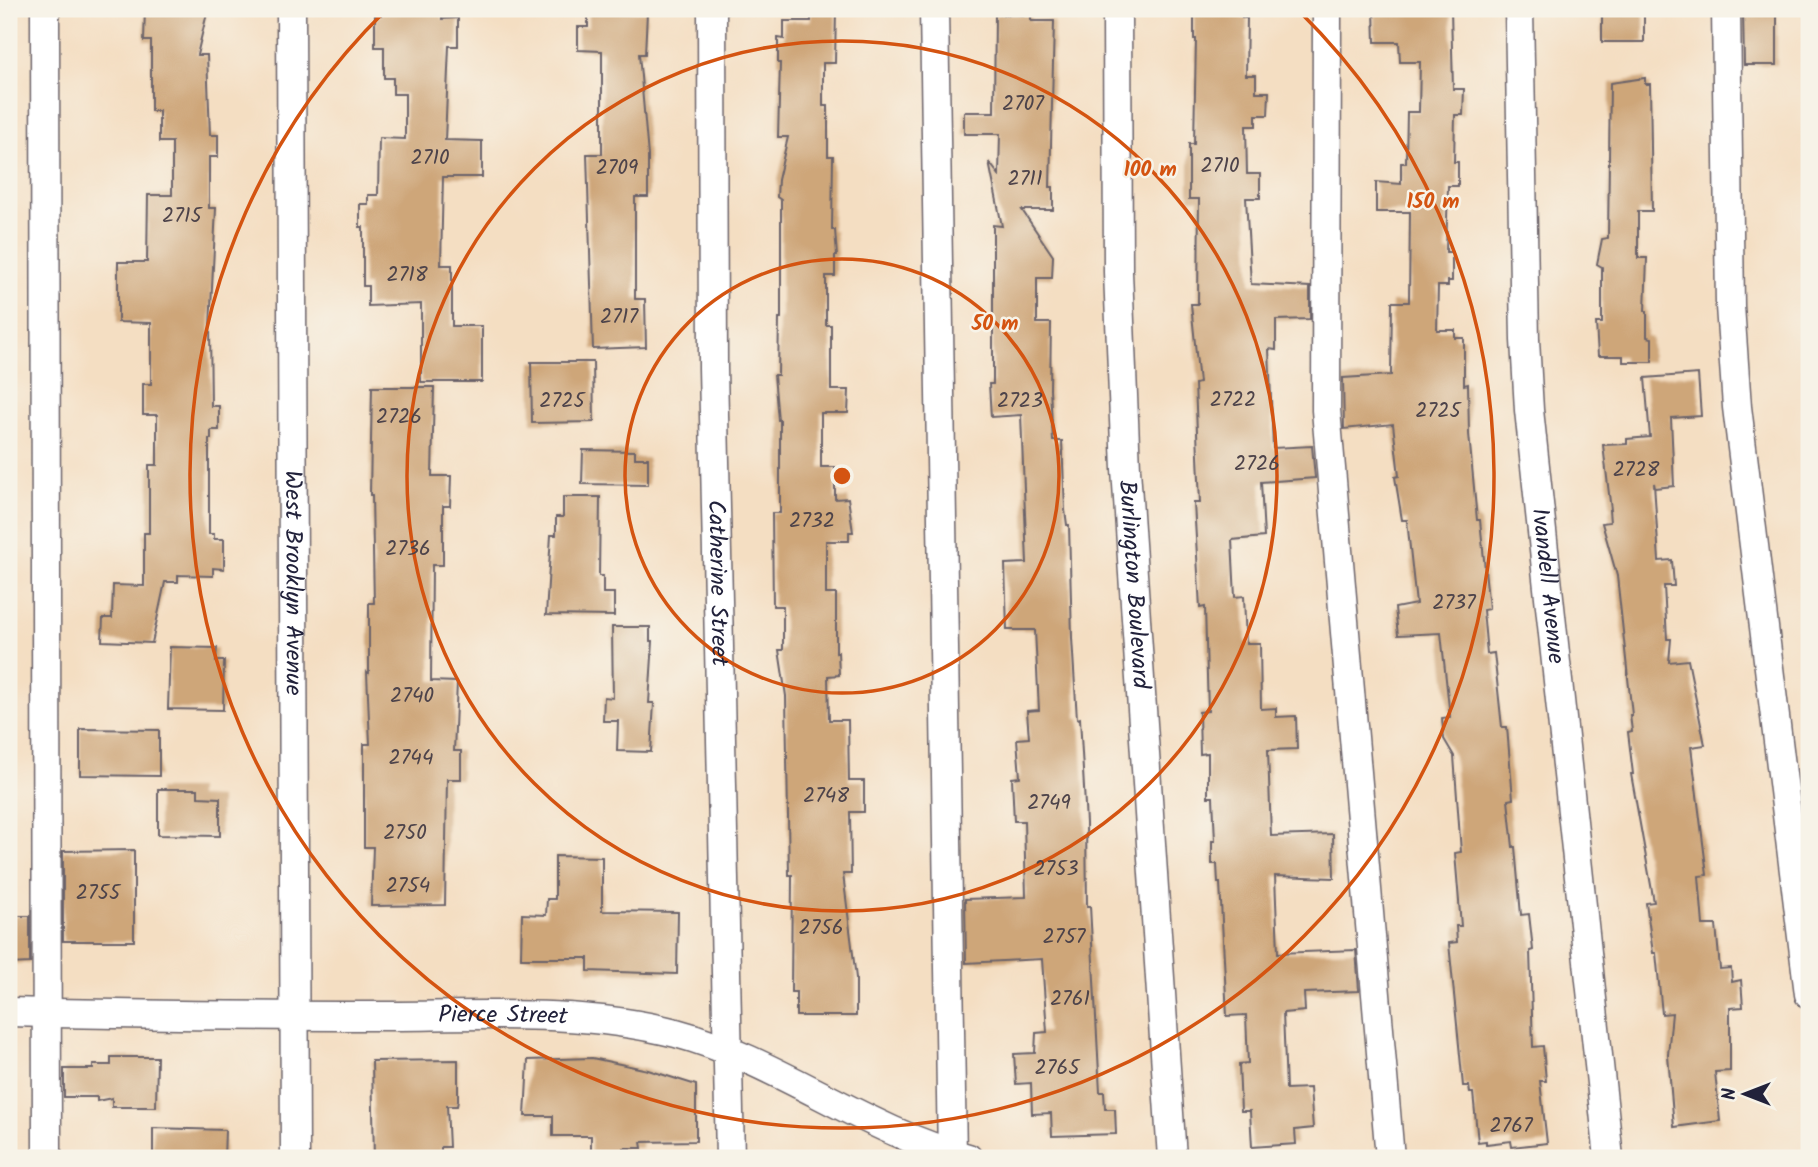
<svg xmlns="http://www.w3.org/2000/svg" width="1818" height="1167" font-family="Kalam,sans-serif">
  <rect width="100%" height="100%" fill="#f7f3e8"/>
  <filter id="ink" filterUnits="userSpaceOnUse"><feTurbulence type="fractalNoise" baseFrequency=".0143" numOctaves="2"/><feDisplacementMap in="SourceGraphic" scale="14" xChannelSelector="R" yChannelSelector="G"/><feConvolveMatrix kernelMatrix="1 2 1 2 8 2 1 2 1" color-interpolation-filters="sRGB"/></filter>
  <filter id="wash" filterUnits="userSpaceOnUse"><feTurbulence type="fractalNoise" baseFrequency=".00686" numOctaves="4" result="noise"/><feDisplacementMap in="SourceGraphic" scale="28" xChannelSelector="R" yChannelSelector="G"/><feGaussianBlur stdDeviation="1.57" result="paint"/><feColorMatrix in="noise" values="0 0 0 0 0 0 0 0 0 0 0 0 0 0 0 0 0 1.4 0 .05"/><feComposite in="paint" operator="in"/></filter>
  <g filter="url(#wash)">
    <rect width="100%" height="100%" fill="#f4dec2"/>
    <g id="blocks">
      <path fill="#cea679" d="M 145,9 L 208,9 L 197,55 L 207,55 L 210,135 L 218,135 L 218,157 L 209,157 L 209,208 L 216,208 L 210,327 L 211,406 L 219,406 L 219,430 L 211,430 L 211,439 L 209,439 L 209,534 L 214,534 L 214,539 L 224,539 L 224,569 L 213,568 L 213,576 L 178,575 L 178,582 L 165,582 L 152,643 L 102,641 L 103,618 L 112,618 L 113,585 L 144,586 L 144,533 L 149,533 L 149,465 L 157,465 L 157,415 L 143,415 L 143,384 L 151,384 L 151,323 L 118,322 L 118,262 L 147,262 L 148,195 L 172,195 L 172,142 L 159,142 L 159,111 L 151,111 L 151,41 L 144,41 Z
        M 381,9 L 442,9 L 442,19 L 458,18 L 458,46 L 449,46 L 445,140 L 482,141 L 482,177 L 443,177 L 441,265 L 452,265 L 452,326 L 482,326 L 482,382 L 421,382 L 421,304 L 368,306 L 368,286 L 363,286 L 363,227 L 360,227 L 360,204 L 368,204 L 368,195 L 378,195 L 379,138 L 405,139 L 405,94 L 393,94 L 393,78 L 384,78 L 384,47 L 375,47 L 375,15 L 381,15 Z
        M 588,9 L 647,12 L 645,54 L 639,54 L 648,156 L 648,197 L 635,197 L 635,299 L 645,299 L 646,347 L 593,349 L 587,154 L 602,154 L 602,51 L 578,50 L 578,27 L 588,27 Z
        M 811,9 L 836,9 L 835,63 L 823,63 L 823,106 L 828,106 L 828,156 L 833,156 L 832,230 L 835,230 L 837,256 L 835,256 L 835,276 L 826,276 L 826,325 L 831,325 L 831,390 L 849,390 L 848,413 L 821,413 L 821,467 L 835,467 L 835,499 L 848,498 L 853,532 L 849,532 L 849,541 L 826,541 L 826,594 L 836,594 L 836,653 L 838,652 L 839,675 L 828,676 L 829,720 L 848,720 L 849,781 L 864,781 L 864,812 L 850,812 L 851,874 L 843,874 L 856,978 L 856,1016 L 796,1016 L 796,992 L 791,992 L 792,875 L 789,875 L 786,696 L 779,650 L 783,650 L 783,606 L 773,606 L 772,513 L 780,513 L 780,420 L 778,420 L 774,375 L 778,375 L 779,318 L 781,318 L 781,200 L 777,197 L 778,180 L 788,137 L 778,137 L 780,63 L 778,63 L 778,38 L 784,39 L 784,21 L 811,21 Z
        M 1194,9 L 1242,9 L 1242,18 L 1247,18 L 1246,75 L 1256,75 L 1256,92 L 1269,92 L 1268,115 L 1256,115 L 1256,126 L 1246,126 L 1247,174 L 1260,174 L 1260,198 L 1246,198 L 1251,284 L 1310,287 L 1310,319 L 1276,320 L 1276,350 L 1269,349 L 1273,448 L 1312,446 L 1315,478 L 1261,482 L 1264,537 L 1232,540 L 1235,597 L 1244,596 L 1246,643 L 1260,643 L 1261,709 L 1276,708 L 1276,717 L 1296,716 L 1297,749 L 1268,750 L 1271,836 L 1333,834 L 1334,878 L 1275,876 L 1278,953 L 1356,950 L 1359,991 L 1304,993 L 1305,1011 L 1283,1013 L 1286,1089 L 1310,1088 L 1313,1128 L 1295,1130 L 1296,1144 L 1252,1147 L 1250,1111 L 1241,1111 L 1239,1064 L 1248,1063 L 1246,1015 L 1227,1016 L 1220,883 L 1218,883 L 1217,864 L 1212,864 L 1212,841 L 1215,841 L 1213,797 L 1208,797 L 1208,753 L 1200,754 L 1199,712 L 1208,711 L 1205,607 L 1200,608 L 1194,503 L 1200,503 L 1195,384 L 1199,383 L 1191,304 L 1198,304 L 1199,199 L 1189,199 L 1189,144 L 1194,144 L 1196,39 L 1194,39 Z
        M 1414,9 L 1451,9 L 1453,89 L 1464,89 L 1463,115 L 1455,115 L 1454,162 L 1458,162 L 1458,186 L 1448,186 L 1446,252 L 1452,252 L 1452,281 L 1448,281 L 1448,286 L 1438,286 L 1437,330 L 1455,330 L 1455,338 L 1464,338 L 1464,385 L 1468,384 L 1469,434 L 1477,520 L 1480,520 L 1489,609 L 1483,610 L 1487,654 L 1494,653 L 1502,727 L 1507,727 L 1513,799 L 1508,800 L 1513,847 L 1515,847 L 1521,915 L 1529,914 L 1533,950 L 1530,951 L 1533,1047 L 1543,1046 L 1546,1081 L 1540,1081 L 1547,1143 L 1512,1147 L 1511,1141 L 1486,1144 L 1486,1141 L 1478,1142 L 1473,1093 L 1470,1093 L 1469,1086 L 1463,1086 L 1449,943 L 1457,942 L 1456,926 L 1461,926 L 1455,853 L 1461,852 L 1454,756 L 1444,739 L 1442,718 L 1450,717 L 1441,633 L 1398,635 L 1395,608 L 1416,604 L 1407,520 L 1402,520 L 1395,477 L 1399,476 L 1393,424 L 1344,429 L 1343,378 L 1391,375 L 1392,302 L 1409,302 L 1410,212 L 1376,212 L 1376,182 L 1401,184 L 1401,163 L 1406,163 L 1407,112 L 1419,112 L 1420,62 L 1400,62 L 1399,42 L 1375,42 L 1374,10 L 1414,12 Z
        M 1602,9 L 1644,9 L 1644,42 L 1602,42 Z
        M 1743,9 L 1777,9 L 1777,65 L 1744,65 Z
        M 995,14 L 1031,15 L 1031,21 L 1054,21 L 1050,187 L 1053,187 L 1053,210 L 1022,210 L 1053,256 L 1052,278 L 1037,278 L 1037,323 L 1051,323 L 1050,389 L 1053,441 L 1062,441 L 1065,510 L 1067,525 L 1069,525 L 1072,638 L 1077,719 L 1080,718 L 1086,823 L 1087,906 L 1090,906 L 1100,1092 L 1104,1092 L 1105,1109 L 1115,1109 L 1116,1134 L 1052,1136 L 1051,1113 L 1032,1114 L 1031,1083 L 1016,1084 L 1014,1054 L 1035,1053 L 1036,1033 L 1047,1032 L 1042,959 L 966,963 L 965,899 L 1026,897 L 1024,821 L 1014,821 L 1012,778 L 1020,777 L 1017,739 L 1029,738 L 1027,711 L 1039,710 L 1035,630 L 1007,630 L 1005,564 L 1027,563 L 1021,415 L 991,417 L 989,384 L 993,384 L 993,225 L 1002,226 L 989,162 L 999,175 L 1000,134 L 964,134 L 964,112 L 994,112 Z
        M 1645,78 L 1645,84 L 1650,84 L 1652,211 L 1638,211 L 1638,258 L 1647,258 L 1645,311 L 1647,311 L 1647,337 L 1652,338 L 1652,362 L 1623,362 L 1623,356 L 1598,356 L 1596,323 L 1602,323 L 1602,267 L 1597,264 L 1602,239 L 1608,238 L 1610,83 Z
        M 531,362 L 593,362 L 594,422 L 532,423 Z
        M 1698,374 L 1701,416 L 1671,418 L 1674,486 L 1655,488 L 1654,483 L 1659,561 L 1672,560 L 1674,586 L 1664,586 L 1667,639 L 1671,639 L 1669,662 L 1688,660 L 1705,745 L 1691,747 L 1707,875 L 1699,876 L 1703,925 L 1716,925 L 1720,969 L 1731,968 L 1732,982 L 1741,980 L 1743,1007 L 1730,1008 L 1730,1071 L 1715,1072 L 1720,1121 L 1674,1127 L 1668,1055 L 1672,1013 L 1662,1014 L 1656,953 L 1653,953 L 1646,903 L 1654,902 L 1631,774 L 1633,774 L 1628,732 L 1632,731 L 1630,715 L 1632,715 L 1617,576 L 1602,523 L 1610,522 L 1609,510 L 1611,510 L 1603,445 L 1627,444 L 1627,439 L 1650,437 L 1645,378 Z
        M 372,387 L 434,387 L 432,476 L 451,476 L 450,506 L 443,506 L 443,565 L 432,565 L 431,681 L 457,682 L 454,751 L 461,751 L 461,779 L 447,779 L 445,905 L 371,906 L 373,847 L 364,847 L 364,744 L 370,744 L 367,672 L 369,673 L 369,603 L 374,603 L 372,495 L 370,495 Z
        M 583,450 L 635,451 L 635,458 L 648,458 L 648,485 L 582,484 Z
        M 563,497 L 600,497 L 599,576 L 603,576 L 603,593 L 614,593 L 614,616 L 546,615 L 551,535 L 556,535 L 556,517 L 563,517 Z
        M 612,627 L 650,627 L 650,641 L 653,641 L 649,703 L 654,703 L 651,752 L 617,751 L 618,721 L 603,721 L 604,697 L 613,698 Z
        M 170,647 L 217,648 L 216,661 L 224,661 L 223,710 L 168,709 Z
        M 80,729 L 159,730 L 159,776 L 80,775 Z
        M 158,789 L 198,789 L 198,797 L 220,798 L 220,836 L 158,835 Z
        M 134,850 L 134,941 L 63,941 L 63,851 Z
        M 555,856 L 602,857 L 602,911 L 678,912 L 677,974 L 588,971 L 588,958 L 521,958 L 522,914 L 546,915 L 547,899 L 555,899 Z
        M 9,916 L 30,916 L 30,963 L 9,964 Z
        M 111,1057 L 157,1057 L 156,1107 L 112,1107 L 112,1098 L 97,1101 L 97,1097 L 64,1097 L 64,1069 L 93,1069 L 93,1065 L 111,1065 Z
        M 592,1058 L 648,1070 L 696,1085 L 696,1141 L 641,1142 L 642,1148 L 624,1148 L 624,1152 L 591,1152 L 591,1136 L 553,1136 L 553,1116 L 525,1116 L 528,1060 Z
        M 458,1060 L 458,1101 L 457,1106 L 447,1106 L 449,1147 L 441,1147 L 441,1158 L 374,1158 L 372,1061 Z
        M 153,1128 L 225,1130 L 224,1158 L 153,1158 Z"/>
    </g>
  </g>
  <g filter="url(#ink)">
    <use href="#blocks" fill-opacity="0" stroke="#6c646a" stroke-width="2"/>
    <g fill="none" stroke-linecap="round" stroke-linejoin="round">
      <defs>
        <g id="minor">
          <path d="M 45,9 L 47,1158"/>
          <path id="s1" d="M 291,9 L 295,1158"/>
          <path id="s2" d="M 712,9 L 713,368 L 730,1158"/>
          <path d="M 934,9 L 952,1158"/>
          <path id="s3" d="M 1117,9 L 1118,272 L 1126,469 L 1172,1158"/>
          <path d="M 1327,9 L 1326,410 L 1390,1158"/>
          <path id="s4" d="M 1519,9 L 1525,340 L 1529,410 L 1609,1158"/>
          <path d="M 1726,9 L 1730,306 L 1737,407 L 1809,994"/>
          <path id="s5" d="M 9,1012 C 131,1015 253,1016 375,1016 C 474,1016 578,1008 676,1033 C 777,1060 865,1131 968,1158"/>
        </g>
      </defs>
      <use href="#minor" stroke="#6c646a" stroke-width="31"/>
      <use href="#minor" stroke="#fff" stroke-width="28"/>
    </g>
  </g>
  <g fill="none" stroke="#d45411" stroke-width="3.5">
    <circle cx="842" cy="476" r="217"/>
    <circle cx="842" cy="476" r="435"/>
    <path d="M1299 11A652 652 0 1 1 385 11"/>
  </g>
  <g text-anchor="middle" dominant-baseline="central" stroke-width="5" stroke-linejoin="round" paint-order="stroke">
    <g font-size="21" fill="#4d434a">
      <text x="1023" y="104">2707</text>
      <text x="430" y="158">2710</text>
      <text x="1220" y="166">2710</text>
      <text x="617" y="168">2709</text>
      <text x="1025" y="179">2711</text>
      <text x="182" y="216">2715</text>
      <text x="407" y="275">2718</text>
      <text x="619" y="317">2717</text>
      <text x="1233" y="400">2722</text>
      <text x="562" y="401">2725</text>
      <text x="1020" y="401">2723</text>
      <text x="1438" y="411">2725</text>
      <text x="399" y="417">2726</text>
      <text x="1257" y="464">2726</text>
      <text x="1636" y="470">2728</text>
      <text x="812" y="521">2732</text>
      <text x="408" y="549">2736</text>
      <text x="1454" y="603">2737</text>
      <text x="412" y="696">2740</text>
      <text x="411" y="758">2744</text>
      <text x="826" y="796">2748</text>
      <text x="1049" y="803">2749</text>
      <text x="405" y="833">2750</text>
      <text x="1056" y="869">2753</text>
      <text x="408" y="886">2754</text>
      <text x="98" y="893">2755</text>
      <text x="821" y="928">2756</text>
      <text x="1064" y="937">2757</text>
      <text x="1070" y="999">2761</text>
      <text x="1057" y="1068">2765</text>
      <text x="1511" y="1126">2767</text>
    </g>
    <g font-size="24" fill="#22223b" stroke="#f7f3e8">
      <text stroke="none"><textPath href="#s1" startOffset="574">West Brooklyn Avenue</textPath></text>
      <text stroke="none"><textPath href="#s2" startOffset="574">Catherine Street</textPath></text>
      <text stroke="none"><textPath href="#s3" startOffset="576">Burlington Boulevard</textPath></text>
      <text stroke="none"><textPath href="#s4" startOffset="578">Ivandell Avenue</textPath></text>
      <text stroke="none"><textPath href="#s5" startOffset="494">Pierce Street</textPath></text>
    </g>
  </g>
  <circle cx="842" cy="476" r="10" fill="#d45411" stroke="#f7f3e8" stroke-width="3.5"/>
  <g font-size="21" text-anchor="middle" font-weight="bold" fill="#d45411" stroke="#f7f3e8" stroke-width="5" stroke-linejoin="round" paint-order="stroke">
    <text x="1150" y="176">100 m</text>
    <text x="1433" y="208">150 m</text>
    <text x="995" y="330">50 m</text>
  </g>
  <rect width="1818" height="1167" fill="none" stroke="#f7f3e8" stroke-width="35"/>
  <g transform="translate(1745 1094) rotate(270)" stroke="#f7f3e8" stroke-width="5" paint-order="stroke">
  <path d="M0-5L12 26L0 18L-12 26Z" fill="#22223b"/>
  <text y="-10" font-size="19" font-weight="bold" text-anchor="middle" fill="#22223b">N</text>
  </g>
</svg>
